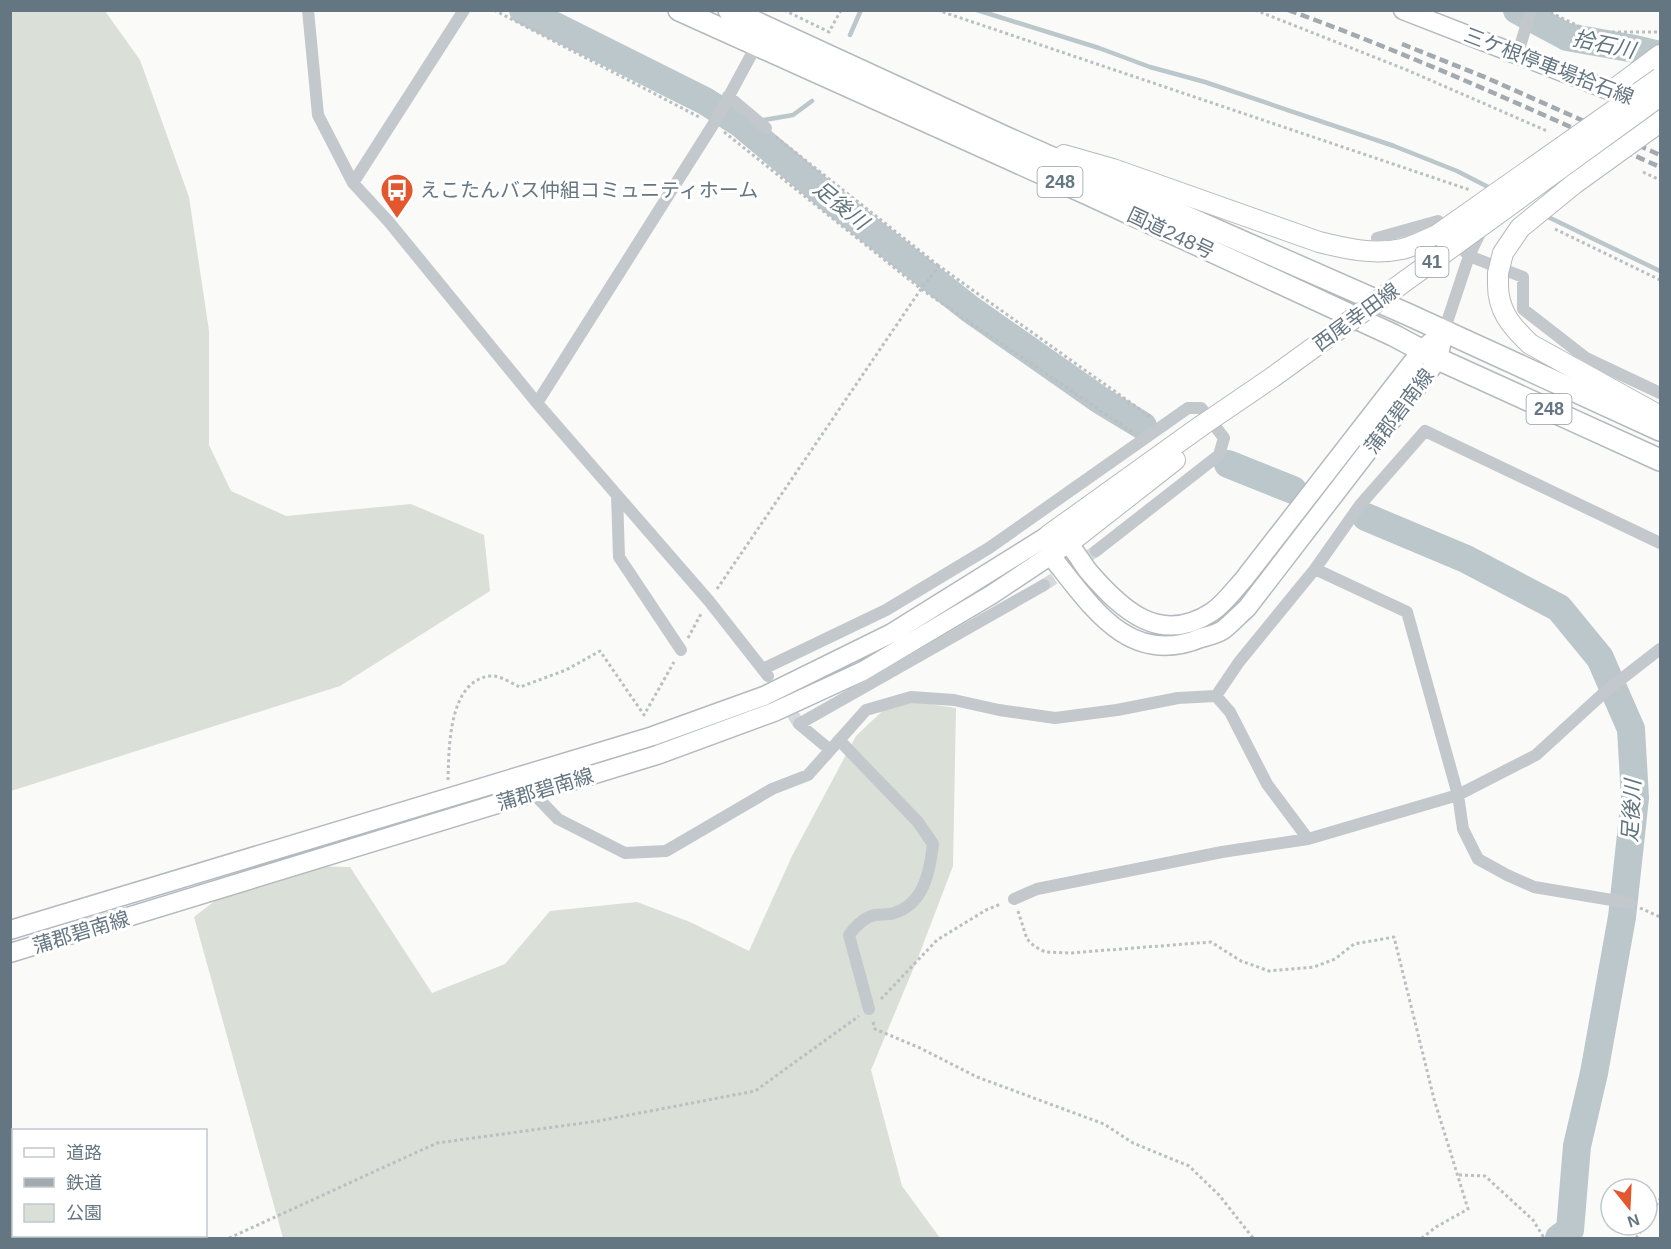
<svg xmlns="http://www.w3.org/2000/svg" width="1671" height="1249" font-family="Helvetica,'Noto Sans JP',sans-serif">
  <rect width="100%" height="100%" fill="#fafaf8"/>
  <path fill="#dadfd7" d="M 11,10 L 105,11 L 140,60 L 189,197 L 209,331 L 209,445 L 231,491 L 286,516 L 411,504 L 484,535 L 490,591 L 340,686 L 11,791 Z
    M 895,699 L 956,708 L 953,866 L 919,955 L 871,1070 L 902,1186 L 940,1238 L 283,1238 L 194,917 L 261,865 L 350,867 L 432,993 L 505,964 L 550,911 L 637,902 L 690,922 L 749,951 L 792,856 L 856,736 Z"/>
  <g fill="none" stroke-linecap="round" stroke-linejoin="round">
    <path stroke="#bbc7cb" stroke-width="4.5" d="M 977,10 L 1099,48 L 1150,67 L 1205,82 L 1394,146 L 1457,171 L 1494,190
      M 850,35 L 861,10
      M 741,124 L 793,115 L 812,101
      M 1544,215 L 1660,271"/>
    <path stroke="#bbc7cb" stroke-width="28" d="M 523,10 L 705,101 L 741,124 L 828,197 L 970,309 L 1100,400 L 1143,426
      M 1517,10 L 1567,37 L 1635,49 L 1660,55
      M 1228,464 L 1293,490
      M 1366,517 L 1466,559 L 1559,608 L 1600,658 L 1631,729 L 1635,798 L 1622,917 L 1594,1073 L 1577,1146 L 1570,1230 L 1559,1238"/>
    <path stroke="#d5d9db" stroke-width="12" stroke-dasharray="12 6" stroke-linecap="butt" d="M 1044,585 L 1096,551
      M 783,699 L 799,724"/>
    <defs>
      <path id="secondary" d="M 1403,10 L 1660,110
        M 1059,539 C 1074,545 1079,560 1089,572 C 1122,610 1160,646 1212,612 C 1224,604 1234,590 1244,579 L 1422,350 L 1431,342
        M 1050,546 L 1051,556 C 1091,605 1128,668 1201,638 C 1208,636 1217,634 1223,630 C 1231,624 1239,615 1247,608 L 1421,382 L 1438,359 L 1444,331
        M 10,930 L 653,736 L 764,696 L 892,633 L 1049,535
        M 10,953 L 657,755 L 774,712 L 863,671 L 991,595 L 1069,543"/>
      <path id="primary" d="M 1613,90 L 1660,55
        M 1064,155 L 1113,169 L 1319,242 C 1347,249 1374,255 1402,249 C 1414,246 1426,240 1437,235
        M 1498,282 C 1497,310 1511,326 1530,344 L 1660,416
        M 1049,535 L 1201,426
        M 1069,543 L 1175,460"/>
      <path id="trunk" d="M 679,10 L 1090,195 L 1393,335 L 1438,359 L 1660,460
        M 729,10 L 1009,139 L 1407,314 L 1660,430"/>
    </defs>
    <use href="#secondary" stroke="#b3babf" stroke-width="21"/>
    <use href="#primary" stroke="#b5babe" stroke-width="22"/>
    <use href="#trunk" stroke="#b4b9bd" stroke-width="24"/>
    <path stroke="#bbbfc2" stroke-width="3" stroke-dasharray="3 3" stroke-linecap="butt" d="M 494,10 L 701,118
      M 784,10 L 829,32 L 841,10
      M 937,10 L 1470,190
      M 1255,10 L 1407,70 L 1547,131
      M 1545,10 L 1591,32 L 1660,32
      M 724,132 L 921,289 L 1132,432
      M 776,137 L 939,266
      M 1643,172 L 1660,180
      M 1555,229 L 1660,280
      M 717,589 L 921,289 L 939,266 L 1152,418
      M 688,638 L 702,612
      M 448,780 C 449,749 448,681 490,676 C 500,675 511,683 520,687 L 566,670 L 600,651 L 644,715 L 674,662
      M 1640,908 L 1660,917
      M 1018,911 L 1027,939 L 1034,946 L 1045,952 L 1070,953 L 1211,942 L 1241,961 L 1269,971 L 1314,967 L 1335,959 L 1354,944 L 1394,937 L 1434,1099 L 1468,1209 L 1436,1227 L 1422,1238
      M 881,999 L 937,940 L 986,910 L 1001,904
      M 873,1022 L 875,1029 L 920,1048 L 977,1077 L 1104,1124 L 1133,1143 L 1189,1166 L 1219,1195 L 1253,1238
      M 1459,1175 L 1485,1176 L 1533,1220 L 1544,1238
      M 1647,1221 L 1660,1199
      M 229,1238 L 437,1143 L 598,1121 L 755,1091 L 859,1016
      M 1636,1238 L 1645,1225"/>
    <path stroke="#c3c8cc" stroke-width="12" d="M 308,10 L 318,115 L 353,183 L 389,222 L 537,403 L 709,601 L 768,676
      M 1514,53 L 1521,43 L 1531,10
      M 728,96 L 766,128
      M 353,183 L 464,10
      M 1377,238 L 1438,221 L 1469,256 L 1523,277 L 1523,309 L 1586,358 L 1660,393
      M 1444,331 L 1469,256 L 1482,229
      M 537,403 L 716,120 L 756,46
      M 617,495 L 619,557 L 681,650
      M 1315,569 L 1407,612 L 1458,795 L 1463,829 L 1478,859 L 1507,875 L 1534,887 L 1630,903
      M 763,669 L 886,610 L 989,548 L 1188,408 L 1201,408 L 1224,438 L 1219,455 L 1096,551
      M 1216,696 L 1239,662 L 1315,569 L 1360,505 L 1425,431 L 1660,543
      M 839,740 L 918,822 L 933,844 C 930,871 924,904 894,913 C 888,915 881,914 875,915 C 864,917 855,927 849,935 L 869,1009
      M 829,749 L 799,724 L 1044,585
      M 533,793 L 558,819 L 625,853 L 666,851 L 772,789 L 808,775 L 866,710 L 911,697 L 954,700 L 999,710 L 1055,718 L 1117,710 L 1178,698 L 1216,696 L 1230,712 L 1267,784 L 1308,839
      M 1014,899 L 1037,889 L 1222,852 L 1308,839 L 1458,795 L 1536,755 L 1606,691 L 1660,649"/>
    <use href="#secondary" stroke="#fff" stroke-width="18"/>
    <use href="#primary" stroke="#fff" stroke-width="20"/>
    <use href="#trunk" stroke="#fff" stroke-width="21"/>
    <path stroke="#a2aab0" stroke-width="4.5" stroke-dasharray="9 4.5" stroke-linecap="butt" d="M 1288,10 C 1415,56 1537,112 1660,167
      M 1402,44 L 1487,78 L 1660,155"/>
    <defs>
      <path id="primary-bridge" d="M 1437,235 L 1660,78
        M 1498,282 L 1498,273 L 1503,253 L 1520,228 L 1574,184 L 1660,122
        M 1201,426 L 1273,377 L 1660,96"/>
    </defs>
    <use href="#primary-bridge" stroke="#b5babe" stroke-width="22" stroke-linecap="butt"/>
    <use href="#primary-bridge" stroke="#fff" stroke-width="20"/>
  </g>
  <defs>
    <symbol id="bus-pin" viewBox="-11 -11 22 30"><path d="M0 17L-7.5 6A9.5 9.5 0 1 1 7.5 6Z" fill="#e4572e" stroke="#fff"/><path d="M-5-6H5V4H4V6H2V4H-2V6H-4V4H-5ZM-3.5-4V0h7V-4ZM-3.5 1.2v1.5H-2V1.2ZM2 1.2v1.5H3.5V1.2Z" fill="#fff"/></symbol>
  </defs>
  <g fill-rule="evenodd">
    <use href="#bus-pin" x="378" y="171" width="38" height="52"/>
  </g>
  <g text-anchor="middle" dominant-baseline="central" stroke-width="6" stroke-linejoin="round" paint-order="stroke">
    <g fill="#fff" stroke="#939fa8" stroke-width="1.5">
      <rect x="1037.5" y="167" width="45" height="30" rx="4.5"/>
      <rect x="1415.5" y="247" width="33" height="30" rx="4.5"/>
      <rect x="1526.5" y="394" width="45" height="30" rx="4.5"/>
    </g>
    <g font-size="18" font-weight="bold" fill="#657683">
      <text x="1060" y="182">248</text>
      <text x="1432" y="262">41</text>
      <text x="1549" y="409">248</text>
    </g>
    <g font-size="20" fill="#657683" stroke="#fff">
      <text transform="translate(1549 66) rotate(21)">三ケ根停車場拾石線</text>
      <text transform="translate(1171 233) rotate(25)">国道248号</text>
      <text transform="translate(1356 317) rotate(-36)">西尾幸田線</text>
      <text transform="translate(1399 411) rotate(-53)">蒲郡碧南線</text>
      <text transform="translate(545 789) rotate(-17)">蒲郡碧南線</text>
      <text transform="translate(81 932) rotate(-17)">蒲郡碧南線</text>
    </g>
    <g font-size="20" fill="#657683" stroke="#fff" text-anchor="start">
      <text x="420" y="190">えこたんバス仲組コミュニティホーム</text>
    </g>
    <g font-size="21" font-style="italic" fill="#60757c" stroke="#fff">
      <text transform="translate(1604 44) rotate(12)">拾石川</text>
      <text transform="translate(841 205) rotate(39)">足後川</text>
      <text transform="translate(1631 811) rotate(-87)">足後川</text>
    </g>
  </g>
  <rect width="1671" height="1249" fill="none" stroke="#657683" stroke-width="24"/>
  <rect x="12" y="1129" width="195" height="108" fill="#ffffff" stroke="#c1c8cd" stroke-width="1.5"/>
  <rect x="24" y="1148" width="30" height="9" fill="#ffffff" stroke="#c1c8cd" stroke-width="1.5"/>
  <text x="66" y="1159" font-size="18" fill="#657683">道路</text>
  <rect x="24" y="1178" width="30" height="9" fill="#a2aab0" stroke="#c1c8cd" stroke-width="1.5"/>
  <text x="66" y="1189" font-size="18" fill="#657683">鉄道</text>
  <rect x="24" y="1204" width="30" height="18" fill="#dadfd7" stroke="#c1c8cd" stroke-width="1.5"/>
  <text x="66" y="1219" font-size="18" fill="#657683">公園</text>
  <g transform="translate(1629 1207) rotate(162)"><circle r="28" fill="#ffffff" stroke="#c1c8cd" stroke-width="1.5"/>
  <path d="M0-4.5L10 22L0 15L-10 22Z" fill="#e4572e"/>
  <text y="-9" font-size="16" font-weight="bold" text-anchor="middle" fill="#657683">N</text>
  </g>
</svg>
